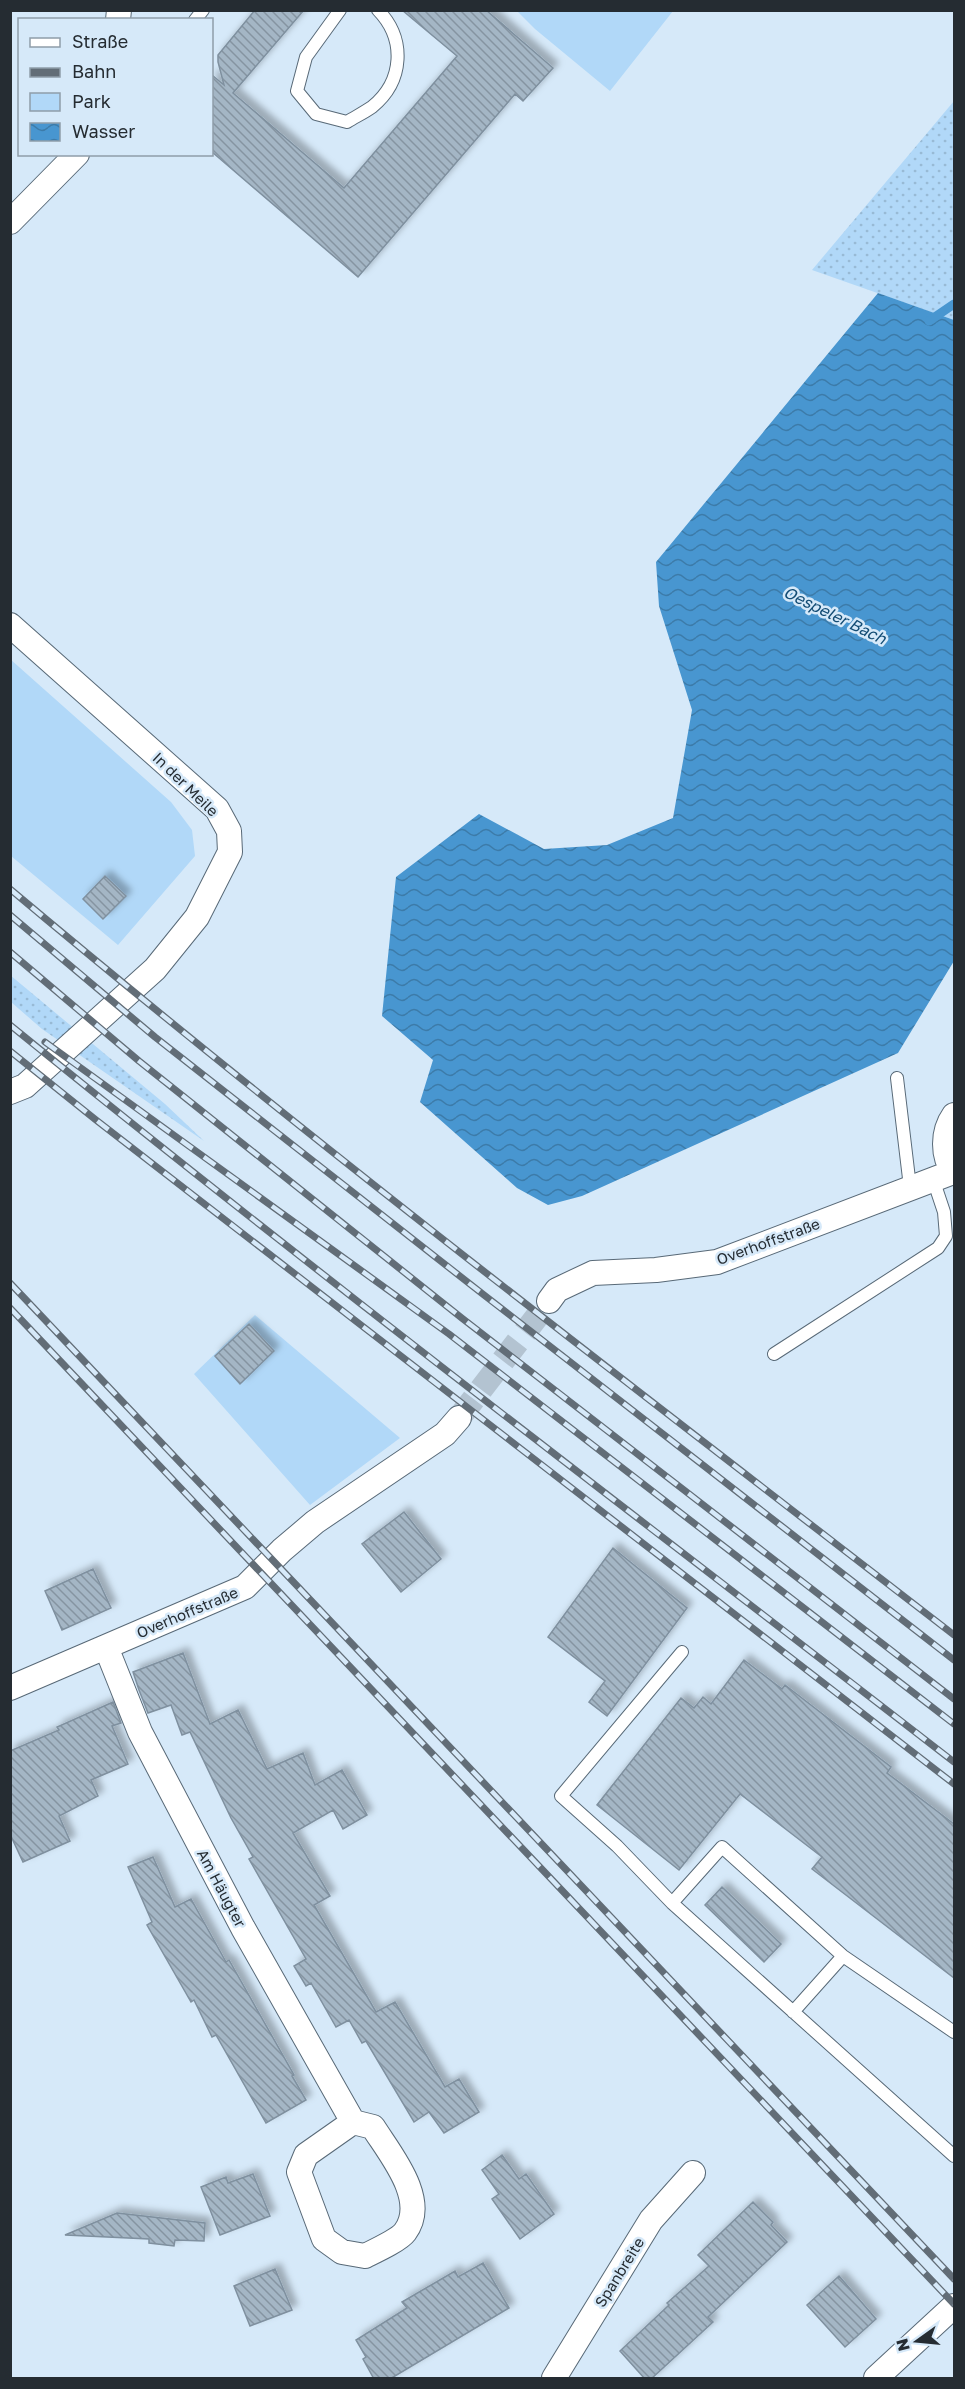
<svg xmlns="http://www.w3.org/2000/svg" width="965" height="2389" font-family="'Golos Text',sans-serif">
  <defs>
    <pattern id="grass-dots" width="8" height="8" patternUnits="userSpaceOnUse" patternTransform="scale(1.5)"><rect width="8" height="8" fill="#b1d8f8"/><path d="M2 2h.1M6 6h.1" fill="none" stroke="#98bad5" stroke-width="1.8" stroke-linecap="round"/></pattern>
    <pattern id="water-waves" width="16" height="10" patternUnits="userSpaceOnUse" patternTransform="scale(1.5)"><rect width="16" height="10" fill="#4896d0"/><path d="M0 5q4-4 8 0t8 0" fill="none" stroke="#3c7ba9"/></pattern>
    <pattern id="building-back-hatch" width="6" height="6" patternUnits="userSpaceOnUse" patternTransform="scale(1.5)"><rect width="6" height="6" fill="#a4b6c5"/><path d="M-1 5l2 2M0 0l6 6M5-1l2 2" fill="none" stroke="#8594a1"/></pattern>
    <filter id="shadow"><feDropShadow dx="5.5" dy="-5.5" stdDeviation="3" flood-color="#0004"/></filter>
  </defs>
  <rect width="100%" height="100%" fill="#d6e9f9"/>
  <path fill="url(#grass-dots)" d="M 954,101 L 954,320 L 812,270 Z
    M 10,975 L 165,1104 L 204,1141 L 42,1029 L 11,1002 Z"/>
  <path fill="#b1d8f8" d="M 517,11 L 673,11 L 610,91 L 535,29 Z
    M 10,659 L 171,802 L 192,830 L 195,856 L 118,945 L 11,856 Z
    M 255,1315 L 400,1438 L 310,1505 L 194,1374 Z"/>
  <path fill="url(#water-waves)" d="M 878,293 L 954,320 L 954,961 L 898,1053 L 582,1196 L 548,1205 L 517,1188 L 420,1102 L 433,1060 L 382,1016 L 396,877 L 479,814 L 544,849 L 607,845 L 673,818 L 692,710 L 659,606 L 656,562 Z"/>
  <g fill="none" stroke-linecap="round" stroke-linejoin="round">
    <path stroke="#4896d0" stroke-width="9" d="M 929,321 L 954,304"/>
  </g>
  <path fill="url(#building-back-hatch)" stroke="#7f909f" stroke-width="1.5" filter="url(#shadow)" d="M 255,10 L 304,10 L 233,93 L 344,188 L 457,56 L 402,10 L 486,10 L 553,68 L 523,101 L 515,94 L 358,277 L 212,152 L 212,75 L 224,85 L 218,62 L 218,55 Z
    M 105,876 L 126,896 L 103,919 L 83,899 Z
    M 249,1324 L 274,1351 L 240,1384 L 215,1356 Z
    M 404,1512 L 441,1559 L 401,1592 L 362,1544 Z
    M 613,1548 L 687,1608 L 607,1716 L 589,1702 L 605,1681 L 548,1637 Z
    M 93,1569 L 111,1608 L 62,1630 L 45,1591 Z
    M 183,1653 L 210,1724 L 238,1710 L 267,1769 L 303,1753 L 315,1785 L 342,1770 L 367,1815 L 343,1829 L 333,1810 L 293,1833 L 330,1896 L 314,1905 L 376,2012 L 395,2002 L 445,2087 L 459,2079 L 479,2112 L 444,2133 L 429,2112 L 414,2122 L 366,2041 L 362,2043 L 349,2020 L 336,2027 L 311,1983 L 306,1986 L 294,1966 L 306,1959 L 249,1859 L 253,1857 L 231,1818 L 190,1732 L 182,1735 L 171,1705 L 148,1713 L 139,1690 L 133,1672 Z
    M 744,1660 L 782,1689 L 785,1685 L 891,1767 L 887,1773 L 954,1824 L 954,1978 L 812,1869 L 822,1857 L 740,1794 L 679,1870 L 597,1805 L 681,1698 L 694,1708 L 703,1697 L 711,1704 Z
    M 113,1702 L 121,1723 L 112,1726 L 128,1764 L 91,1780 L 98,1796 L 59,1816 L 70,1841 L 23,1862 L 10,1834 L 10,1751 L 59,1730 L 57,1727 Z
    M 153,1857 L 175,1907 L 191,1899 L 226,1962 L 229,1960 L 294,2075 L 292,2076 L 306,2100 L 266,2123 L 216,2035 L 212,2037 L 194,2000 L 191,2002 L 147,1925 L 152,1922 L 128,1867 Z
    M 722,1887 L 781,1944 L 764,1962 L 705,1905 Z
    M 502,2155 L 519,2179 L 526,2174 L 554,2214 L 520,2239 L 492,2199 L 499,2194 L 482,2170 Z
    M 253,2174 L 270,2216 L 220,2235 L 201,2187 L 226,2177 L 228,2183 Z
    M 753,2202 L 773,2222 L 771,2225 L 787,2242 L 708,2317 L 713,2322 L 651,2379 L 645,2379 L 620,2351 L 669,2305 L 667,2303 L 709,2266 L 698,2255 Z
    M 117,2213 L 205,2223 L 204,2241 L 175,2240 L 174,2246 L 149,2243 L 149,2239 L 65,2235 Z
    M 483,2263 L 509,2308 L 390,2379 L 374,2379 L 363,2359 L 366,2357 L 356,2340 L 407,2308 L 402,2302 L 455,2271 L 458,2277 Z
    M 275,2269 L 292,2310 L 250,2326 L 234,2286 Z
    M 839,2276 L 876,2319 L 845,2347 L 807,2305 Z"/>
  <g fill="none" stroke-linecap="round" stroke-linejoin="round">
    <path stroke="#b3c3d1" stroke-width="24" stroke-dasharray="24 12" stroke-linecap="butt" d="M 459,1418 L 549,1301"/>
    <defs>
      <path id="lane" d="M 340,10 L 306,57 L 297,91 L 316,114 L 347,122 C 355,117 365,112 372,107 C 404,81 406,39 378,10
        M 195,20 L 203,10
        M 897,1078 L 910,1187
        M 774,1354 L 938,1248 L 946,1236 L 944,1212 L 933,1179
        M 682,1652 L 561,1796 L 617,1846 L 672,1903 L 954,2156
        M 672,1903 L 722,1847 L 843,1956 L 954,2032
        M 793,2012 L 843,1956"/>
      <path id="street" d="M 118,20 L 119,10
        M 10,222 L 77,154
        M 10,625 L 217,809 L 229,831 L 230,852 L 197,917 L 155,969 L 25,1086 L 10,1092
        M 954,1115 C 942,1132 942,1156 954,1173
        M 549,1301 L 557,1290 L 593,1273 L 656,1270 L 717,1262 L 953,1172
        M 106,1647 L 140,1732 L 243,1928 L 353,2122 L 306,2155 L 299,2172 L 324,2239 L 342,2252 L 365,2256 C 375,2251 399,2240 405,2232 C 429,2200 390,2154 373,2127 L 353,2122
        M 10,1688 L 245,1587 L 282,1550 L 315,1522 L 445,1434 L 459,1418
        M 554,2378 L 651,2220 L 693,2173
        M 876,2378 L 954,2306"/>
    </defs>
    <use href="#lane" stroke="#586977" stroke-width="14"/>
    <use href="#street" stroke="#586977" stroke-width="26"/>
    <use href="#lane" stroke="#fff" stroke-width="12"/>
    <use href="#street" stroke="#fff" stroke-width="24"/>
    <defs>
      <path id="rail" d="M 10,889 C 317,1147 637,1390 954,1635
        M 10,915 L 155,1037 L 484,1295 L 954,1660
        M 10,952 L 139,1061 L 463,1319 L 954,1699
        M 10,1025 C 320,1277 639,1518 954,1762
        M 45,1042 L 449,1334 L 954,1724
        M 10,1051 L 96,1120 L 954,1784
        M 10,1283 L 954,2279
        M 10,1308 L 954,2304"/>
    </defs>
    <use href="#rail" stroke="#626d77" stroke-width="7"/>
    <use href="#rail" stroke="#d6e9f9" stroke-width="4.5" stroke-dasharray="14" stroke-linecap="butt"/>
  </g>
  <g text-anchor="middle" dominant-baseline="central" stroke-width="5" stroke-linejoin="round" paint-order="stroke">
    <g font-size="15" fill="#252c32" stroke="#d6e9f9">
      <text transform="translate(186 784) rotate(44)">In der Meile</text>
      <text transform="translate(768 1241) rotate(-20)">Overhoffstraße</text>
      <text transform="translate(187 1612) rotate(-23)">Overhoffstraße</text>
      <text transform="translate(222 1888) rotate(62)">Am Häugter</text>
      <text transform="translate(619 2272) rotate(-58)">Spanbreite</text>
    </g>
    <g font-size="16" font-style="italic" fill="#144d75" stroke="#d6e9f9">
      <text transform="translate(835 615) rotate(26)">Oespeler Bach</text>
    </g>
  </g>
  <rect width="965" height="2389" fill="none" stroke="#252c32" stroke-width="24"/>
  <rect x="18" y="18" width="195" height="138" fill="#d6e9f9" stroke="#8f9da9" stroke-width="1.5"/>
  <rect x="30" y="38" width="30" height="9" fill="#ffffff" stroke="#8f9da9" stroke-width="1.5"/>
  <text x="72" y="48" font-size="18" fill="#252c32">Straße</text>
  <rect x="30" y="68" width="30" height="9" fill="#626d77" stroke="#8f9da9" stroke-width="1.5"/>
  <text x="72" y="78" font-size="18" fill="#252c32">Bahn</text>
  <rect x="30" y="93" width="30" height="18" fill="#b1d8f8" stroke="#8f9da9" stroke-width="1.5"/>
  <text x="72" y="108" font-size="18" fill="#252c32">Park</text>
  <rect x="30" y="123" width="30" height="18" fill="url(#water-waves)" stroke="#8f9da9" stroke-width="1.5"/>
  <text x="72" y="138" font-size="18" fill="#252c32">Wasser</text>
  <g transform="translate(917 2341) rotate(255)" stroke="#d6e9f9" stroke-width="4.5" paint-order="stroke">
  <path d="M0-4.5L10 22L0 15L-10 22Z" fill="#252c32"/>
  <text y="-9" font-size="16" font-weight="bold" text-anchor="middle" fill="#252c32">N</text>
  </g>
</svg>
